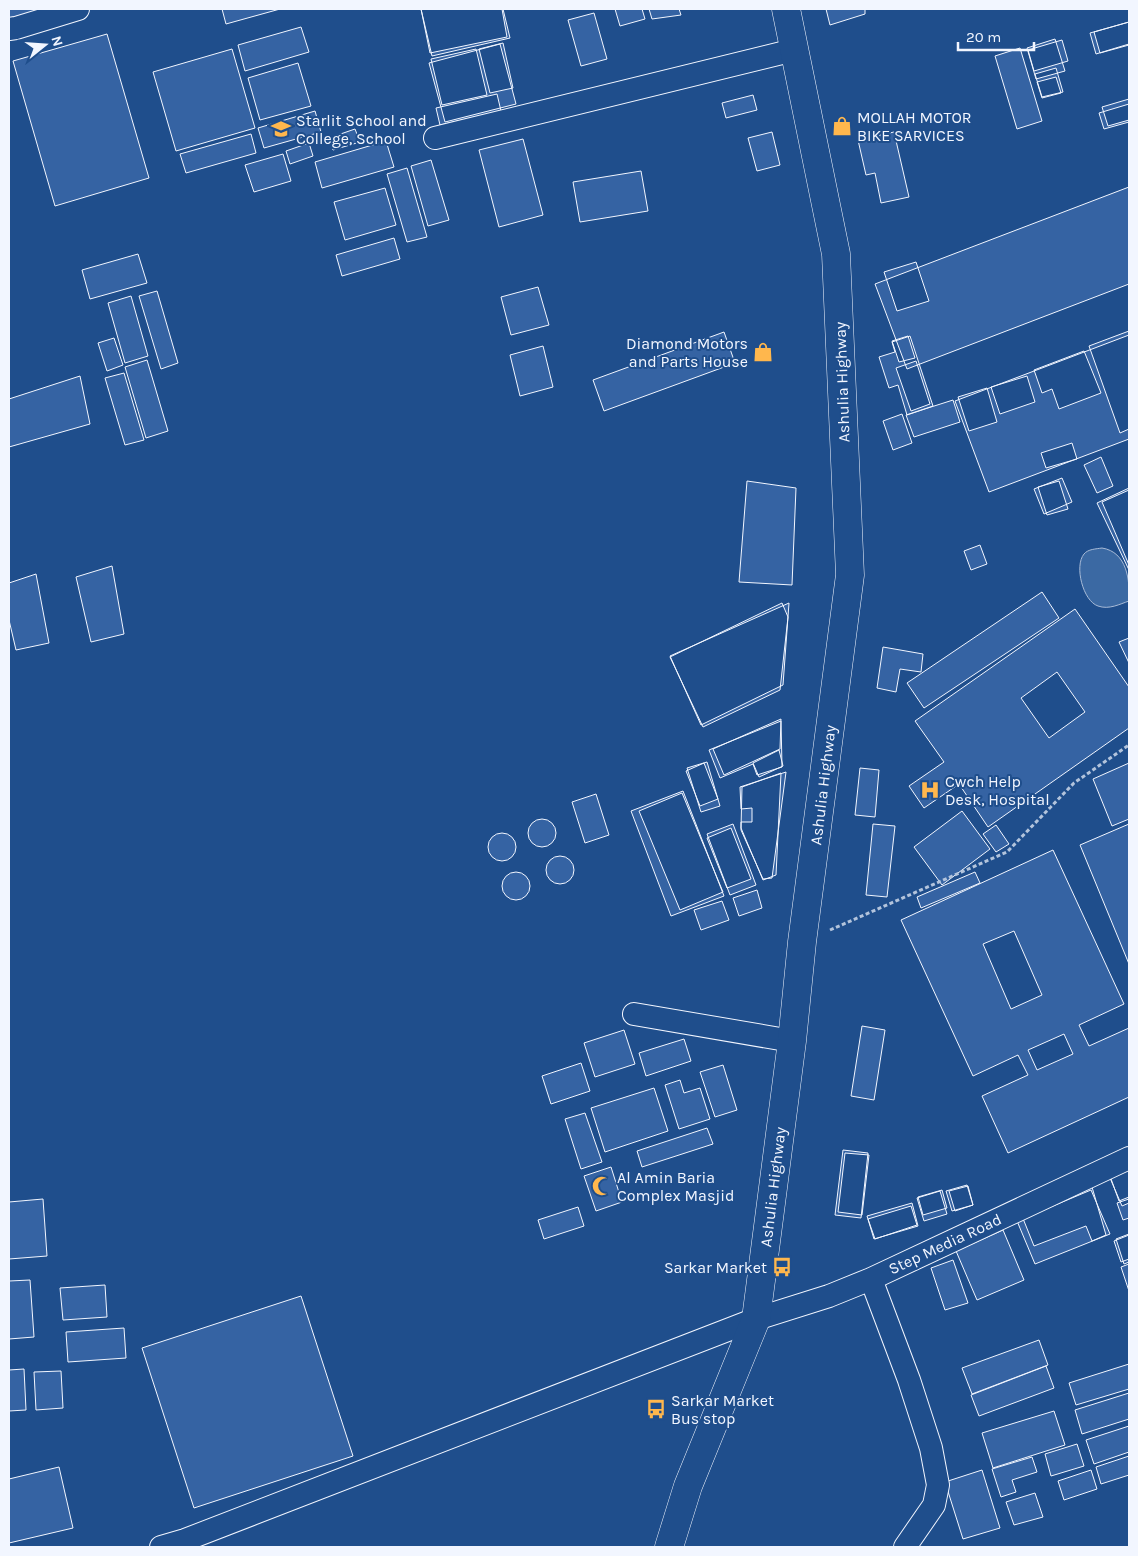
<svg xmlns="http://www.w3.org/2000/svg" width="1138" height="1556" font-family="Karla,sans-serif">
  <rect width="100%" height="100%" fill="#1f4e8c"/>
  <path fill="#3b69a3" stroke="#a8bbd7" d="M 1102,548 C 1127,552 1130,580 1129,601 C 1120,604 1109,610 1098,606 C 1083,601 1074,566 1084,554 C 1088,549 1096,549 1102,548 Z"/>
  <path fill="#3563a3" stroke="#f2f6ff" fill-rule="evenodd" d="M 9,9 L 49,9 L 9,18 Z
    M 222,9 L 280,9 L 226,24 Z
    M 421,9 L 502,9 L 507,37 L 430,53 Z
    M 421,9 L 503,9 L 510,38 L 432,56 Z
    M 615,9 L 642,9 L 645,19 L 620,26 Z
    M 649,9 L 679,9 L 681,15 L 652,19 Z
    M 826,9 L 865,9 L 865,14 L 830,25 Z
    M 594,13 L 607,59 L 581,66 L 568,20 Z
    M 1129,22 L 1129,45 L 1100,53 L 1094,32 Z
    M 1129,22 L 1129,44 L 1096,54 L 1090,33 Z
    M 301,27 L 309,52 L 245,71 L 238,45 Z
    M 107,34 L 149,178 L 55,206 L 13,61 Z
    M 1055,39 L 1065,71 L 1036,79 L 1027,48 Z
    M 1062,40 L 1068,61 L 1034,71 L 1028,50 Z
    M 503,43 L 513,88 L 490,93 L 479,49 Z
    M 500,44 L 516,104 L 445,122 L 429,63 Z
    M 1020,48 L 1042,121 L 1017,129 L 995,56 Z
    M 232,49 L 255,128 L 176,151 L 153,72 Z
    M 476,49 L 487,95 L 442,105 L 431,59 Z
    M 298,63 L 311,106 L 260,120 L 248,78 Z
    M 1056,68 L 1063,92 L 1042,97 L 1035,74 Z
    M 1056,77 L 1061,93 L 1042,98 L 1037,82 Z
    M 497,94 L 501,111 L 440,125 L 436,108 Z
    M 753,95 L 757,110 L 726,118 L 722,103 Z
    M 1129,99 L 1129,120 L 1108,126 L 1102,107 Z
    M 1129,104 L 1129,122 L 1104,129 L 1099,113 Z
    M 315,111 L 321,132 L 264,148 L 258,128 Z
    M 355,129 L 360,142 L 333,150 L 329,138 Z
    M 772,132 L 780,165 L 757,171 L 748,138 Z
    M 894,132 L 909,197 L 881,203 L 875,173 L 866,175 L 858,140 Z
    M 251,134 L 256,153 L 186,173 L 180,154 Z
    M 523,139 L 543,215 L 499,227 L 479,150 Z
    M 386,141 L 394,167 L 322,188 L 315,162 Z
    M 309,143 L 313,156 L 290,164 L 286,151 Z
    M 283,154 L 291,181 L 254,192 L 245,165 Z
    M 431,160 L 449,220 L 428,226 L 411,166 Z
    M 407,168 L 427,237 L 407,242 L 387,174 Z
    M 641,171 L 648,211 L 580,222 L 573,182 Z
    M 1129,187 L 1129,284 L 907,369 L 875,284 Z
    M 385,188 L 396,225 L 345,240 L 334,202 Z
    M 394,238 L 400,259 L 342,276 L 336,255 Z
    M 138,254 L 147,283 L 90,299 L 82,270 Z
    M 916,262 L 929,301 L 897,311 L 884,272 Z
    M 538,287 L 549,325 L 511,335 L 501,297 Z
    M 157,291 L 178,363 L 161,369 L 139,296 Z
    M 131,296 L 148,356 L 125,363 L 108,303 Z
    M 1129,331 L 1129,429 L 1120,433 L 1089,346 Z
    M 724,332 L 735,363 L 604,411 L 593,380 Z
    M 1129,335 L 1129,439 L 989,492 L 955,401 Z
    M 908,336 L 915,358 L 899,362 L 892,341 Z
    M 910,336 L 933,406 L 907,415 L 898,385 L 889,388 L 879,357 L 895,352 L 892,342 Z
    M 114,338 L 123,365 L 107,371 L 98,343 Z
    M 543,346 L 553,387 L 520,396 L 510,355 Z
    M 1084,351 L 1101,393 L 1059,409 L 1052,389 L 1042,393 L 1034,370 Z
    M 147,360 L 168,431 L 146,438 L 125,367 Z
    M 916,361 L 930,404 L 911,411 L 896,368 Z
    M 124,373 L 144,440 L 125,445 L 105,378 Z
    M 80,376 L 90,424 L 9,447 L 9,399 Z
    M 1027,376 L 1035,402 L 1000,414 L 991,387 Z
    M 987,388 L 997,422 L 969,431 L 958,397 Z
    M 953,400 L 960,422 L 914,437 L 906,415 Z
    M 902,414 L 912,443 L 893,450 L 883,421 Z
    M 1072,443 L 1077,459 L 1046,468 L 1041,453 Z
    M 1101,457 L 1113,486 L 1097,493 L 1084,465 Z
    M 1062,478 L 1072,502 L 1044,514 L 1034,489 Z
    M 747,481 L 796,488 L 792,585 L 739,582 Z
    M 1059,481 L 1068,509 L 1047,515 L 1038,487 Z
    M 1129,488 L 1129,570 L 1097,503 Z
    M 1129,490 L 1129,565 L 1102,502 Z
    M 980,545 L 987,564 L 971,570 L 964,551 Z
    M 112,566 L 124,634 L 91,642 L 76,577 Z
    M 36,574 L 49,643 L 16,650 L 9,620 L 9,583 Z
    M 1042,592 L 1059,618 L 924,708 L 907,683 Z
    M 782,603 L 788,617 L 780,690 L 703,727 L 670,657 Z
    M 789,603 L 783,685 L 701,725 L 670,656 Z
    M 1075,609 L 1129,687 L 1129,728 L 988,827 L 959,784 L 924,808 L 909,786 L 944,762 L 915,721 ZM 1057,672 L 1085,712 L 1049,738 L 1021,698 Z
    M 1129,638 L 1129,663 L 1119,642 Z
    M 883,647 L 923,654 L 921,672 L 900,669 L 896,692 L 877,688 Z
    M 781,719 L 780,749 L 724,775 L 713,749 Z
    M 781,721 L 782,767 L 757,775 L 753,764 L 720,778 L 709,750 Z
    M 779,750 L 783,766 L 759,777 L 753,763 Z
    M 707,762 L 720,806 L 701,812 L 687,768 Z
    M 704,763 L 718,799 L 700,806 L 686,771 Z
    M 1129,763 L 1129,819 L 1112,826 L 1093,779 Z
    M 860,768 L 879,770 L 875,817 L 855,815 Z
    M 786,772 L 772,878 L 763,879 L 741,830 L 741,822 L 752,822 L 752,808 L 741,809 L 740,787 Z
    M 781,773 L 776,875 L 763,880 L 741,828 L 742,787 Z
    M 683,791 L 724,896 L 671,916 L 631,811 Z
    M 682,793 L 723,892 L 680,910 L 639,811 Z
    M 596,794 L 609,835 L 585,843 L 572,802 Z
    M 962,811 L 990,849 L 942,885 L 914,847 Z
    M528 833a14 14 0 1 1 28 0a14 14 0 1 1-28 0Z
    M 733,824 L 756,885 L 730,895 L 707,834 Z
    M 873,824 L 895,826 L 887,897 L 866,895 Z
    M 1129,824 L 1129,964 L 1080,845 Z
    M 996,825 L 1009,844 L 996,852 L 983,834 Z
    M 731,828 L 751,879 L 727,888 L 707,838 Z
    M488 847a14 14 0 1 1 28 0a14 14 0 1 1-28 0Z
    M 1053,850 L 1124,1004 L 1079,1025 L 1089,1046 L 1129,1028 L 1129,1097 L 1008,1153 L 982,1096 L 1028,1075 L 1018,1055 L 973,1076 L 901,920 ZM 1014,931 L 1042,995 L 1011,1009 L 983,944 ZM 1064,1034 L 1073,1054 L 1037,1070 L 1028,1050 Z
    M546 870a14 14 0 1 1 28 0a14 14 0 1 1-28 0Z
    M 975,872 L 980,883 L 921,908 L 917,897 Z
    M502 886a14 14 0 1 1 28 0a14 14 0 1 1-28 0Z
    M 757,890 L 762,908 L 739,916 L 733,898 Z
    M 722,901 L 729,920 L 701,930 L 694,910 Z
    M 862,1026 L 885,1030 L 874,1100 L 851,1096 Z
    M 624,1030 L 635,1064 L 595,1077 L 584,1043 Z
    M 684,1039 L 691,1061 L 646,1076 L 639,1053 Z
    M 581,1063 L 590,1091 L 551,1104 L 542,1076 Z
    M 723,1065 L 737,1110 L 715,1117 L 700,1072 Z
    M 680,1080 L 684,1093 L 700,1088 L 710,1119 L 679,1129 L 665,1085 Z
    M 654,1088 L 668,1131 L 605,1152 L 591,1108 Z
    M 585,1113 L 602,1162 L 581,1169 L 565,1119 Z
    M 707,1128 L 713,1144 L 642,1167 L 637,1151 Z
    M 843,1150 L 868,1153 L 861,1218 L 835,1215 Z
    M 845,1153 L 869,1155 L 862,1215 L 838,1212 Z
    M 611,1167 L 622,1202 L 596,1211 L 584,1176 Z
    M 1129,1170 L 1129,1203 L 1122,1206 L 1110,1178 Z
    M 1129,1170 L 1129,1197 L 1119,1201 L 1110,1176 Z
    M 967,1185 L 973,1205 L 952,1211 L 946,1191 Z
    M 968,1186 L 973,1205 L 955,1211 L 949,1191 Z
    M 1092,1187 L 1106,1235 L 1092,1241 L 1086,1226 L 1034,1246 L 1022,1216 Z
    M 942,1190 L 947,1208 L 923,1215 L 918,1197 Z
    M 1091,1190 L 1110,1234 L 1035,1264 L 1017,1221 Z
    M 940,1191 L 947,1214 L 924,1221 L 917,1198 Z
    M 43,1199 L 47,1256 L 9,1259 L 9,1202 Z
    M 1129,1199 L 1129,1218 L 1123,1220 L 1117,1203 Z
    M 912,1203 L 918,1226 L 874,1239 L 867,1216 Z
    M 911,1206 L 917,1225 L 875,1239 L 868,1219 Z
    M 578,1207 L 584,1226 L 544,1239 L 538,1220 Z
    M 1003,1230 L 1024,1280 L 977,1300 L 956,1251 Z
    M 1129,1234 L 1129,1262 L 1124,1264 L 1116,1239 Z
    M 1129,1235 L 1129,1259 L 1121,1262 L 1114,1241 Z
    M 953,1260 L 968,1303 L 945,1310 L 931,1268 Z
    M 1129,1264 L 1129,1291 L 1121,1267 Z
    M 30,1280 L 34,1337 L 9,1339 L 9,1281 Z
    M 105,1285 L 107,1317 L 63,1320 L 60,1288 Z
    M 301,1296 L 353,1456 L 194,1508 L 142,1348 Z
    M 124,1328 L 126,1358 L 68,1362 L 66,1332 Z
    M 1039,1340 L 1048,1365 L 972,1394 L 962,1368 Z
    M 1129,1364 L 1129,1389 L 1076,1405 L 1069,1383 Z
    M 1046,1366 L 1054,1388 L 979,1416 L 971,1395 Z
    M 24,1369 L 26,1410 L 9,1411 L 9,1370 Z
    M 61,1371 L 63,1408 L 36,1410 L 34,1372 Z
    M 1129,1393 L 1129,1419 L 1082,1434 L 1075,1410 Z
    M 1054,1411 L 1065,1445 L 993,1468 L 982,1433 Z
    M 1129,1426 L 1129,1452 L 1094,1464 L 1086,1440 Z
    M 1077,1444 L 1084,1466 L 1051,1476 L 1045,1454 Z
    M 1129,1456 L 1129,1475 L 1101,1484 L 1096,1467 Z
    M 1032,1457 L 1037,1472 L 1012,1480 L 1016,1492 L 1001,1497 L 992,1469 Z
    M 59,1467 L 73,1528 L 9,1543 L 9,1479 Z
    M 982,1470 L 1000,1528 L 963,1539 L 945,1482 Z
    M 1091,1470 L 1097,1489 L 1064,1500 L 1058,1481 Z
    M 1035,1493 L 1043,1517 L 1014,1525 L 1006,1502 Z"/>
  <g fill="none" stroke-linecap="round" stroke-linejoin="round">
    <defs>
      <path id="minor" d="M 9,29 L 16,28 L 78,9
        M 435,138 L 794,50
        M 634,1014 L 792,1041
        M 871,1279 L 909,1380 L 931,1448 L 938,1485 L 934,1505 L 905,1547
        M 161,1547 L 185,1540 L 756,1319 L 829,1296 L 871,1279 L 1129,1158"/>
      <path id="trunk" d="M 669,1547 L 688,1486 L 756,1319 L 792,1041 L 802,942 L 850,575 L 836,254 L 786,9"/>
    </defs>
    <use href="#minor" stroke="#f2f6ff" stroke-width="24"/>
    <use href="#trunk" stroke="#f2f6ff" stroke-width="29"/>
    <path stroke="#b3c4dc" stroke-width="3" stroke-dasharray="4 2.5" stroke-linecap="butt" d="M 830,930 L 1007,852 L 1074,783 L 1129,745"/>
    <use href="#minor" stroke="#1f4e8c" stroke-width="22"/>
    <use href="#trunk" stroke="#1f4e8c" stroke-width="28"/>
  </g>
  <defs>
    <symbol id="shop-bare" viewBox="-9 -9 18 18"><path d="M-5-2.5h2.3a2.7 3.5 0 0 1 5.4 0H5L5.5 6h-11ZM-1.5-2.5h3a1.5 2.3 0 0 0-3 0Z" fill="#ffb74d" stroke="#1f4e8c" stroke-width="2.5" paint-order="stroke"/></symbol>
    <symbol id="school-bare" viewBox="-9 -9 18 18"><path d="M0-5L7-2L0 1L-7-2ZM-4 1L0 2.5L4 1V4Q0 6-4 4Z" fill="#ffb74d" stroke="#1f4e8c" stroke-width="2.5" paint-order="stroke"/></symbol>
    <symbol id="hospital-bare" viewBox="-9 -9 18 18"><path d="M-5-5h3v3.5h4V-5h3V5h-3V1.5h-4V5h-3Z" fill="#ffb74d" stroke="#1f4e8c" stroke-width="2.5" paint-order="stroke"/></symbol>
    <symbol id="mosque-bare" viewBox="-9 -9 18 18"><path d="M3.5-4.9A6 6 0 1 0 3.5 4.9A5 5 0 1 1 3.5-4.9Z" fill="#ffb74d" stroke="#1f4e8c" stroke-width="2.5" paint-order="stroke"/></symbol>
    <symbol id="bus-bare" viewBox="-9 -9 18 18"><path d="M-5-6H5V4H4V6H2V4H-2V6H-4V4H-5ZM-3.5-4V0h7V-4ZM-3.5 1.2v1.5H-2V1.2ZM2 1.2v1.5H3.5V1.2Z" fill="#ffb74d" stroke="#1f4e8c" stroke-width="2.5" paint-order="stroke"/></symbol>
  </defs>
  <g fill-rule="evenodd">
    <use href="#shop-bare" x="828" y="112" width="28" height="28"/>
    <use href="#school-bare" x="267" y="115" width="28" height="28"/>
    <use href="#shop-bare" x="749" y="338" width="28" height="28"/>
    <use href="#hospital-bare" x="916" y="776" width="28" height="28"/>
    <use href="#mosque-bare" x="588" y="1172" width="28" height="28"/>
    <use href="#bus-bare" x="768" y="1253" width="28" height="28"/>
    <use href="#bus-bare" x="642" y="1395" width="28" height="28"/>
  </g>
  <g text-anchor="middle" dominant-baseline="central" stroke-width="4" stroke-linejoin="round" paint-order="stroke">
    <g font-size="16" fill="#f2f6ff" stroke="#1f4e8c" text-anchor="start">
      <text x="857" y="117">MOLLAH MOTOR<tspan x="857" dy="18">BIKE SARVICES</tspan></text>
      <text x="296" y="120">Starlit School and<tspan x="296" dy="18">College, School</tspan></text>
      <text x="748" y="343" text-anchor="end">Diamond Motors<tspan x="748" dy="18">and Parts House</tspan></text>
      <text x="945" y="781">Cwch Help<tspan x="945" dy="18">Desk, Hospital</tspan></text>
      <text x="617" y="1177">Al Amin Baria<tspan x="617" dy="18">Complex Masjid</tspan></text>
      <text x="767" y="1267" text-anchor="end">Sarkar Market</text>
      <text x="671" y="1400">Sarkar Market<tspan x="671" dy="18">Bus stop</tspan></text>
    </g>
    <g font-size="16" fill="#f2f6ff" stroke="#1f4e8c">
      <text transform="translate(842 382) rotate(-92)">Ashulia Highway</text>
      <text transform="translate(823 785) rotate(-83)">Ashulia Highway</text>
      <text transform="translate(773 1187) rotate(-83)">Ashulia Highway</text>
      <text transform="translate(945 1244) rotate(-25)">Step Media Road</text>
    </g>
  </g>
  <rect width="1138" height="1556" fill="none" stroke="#f2f6ff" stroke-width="20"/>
  <g transform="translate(45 45) rotate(73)" stroke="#1f4e8c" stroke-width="4" paint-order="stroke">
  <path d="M0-4L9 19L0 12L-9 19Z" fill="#f2f6ff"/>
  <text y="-8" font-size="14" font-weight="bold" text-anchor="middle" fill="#f2f6ff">N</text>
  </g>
  <path d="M958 42v8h76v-8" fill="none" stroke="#f2f6ff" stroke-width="2.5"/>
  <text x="966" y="42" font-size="15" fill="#f2f6ff" stroke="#1f4e8c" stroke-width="4" paint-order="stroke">20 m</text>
</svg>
